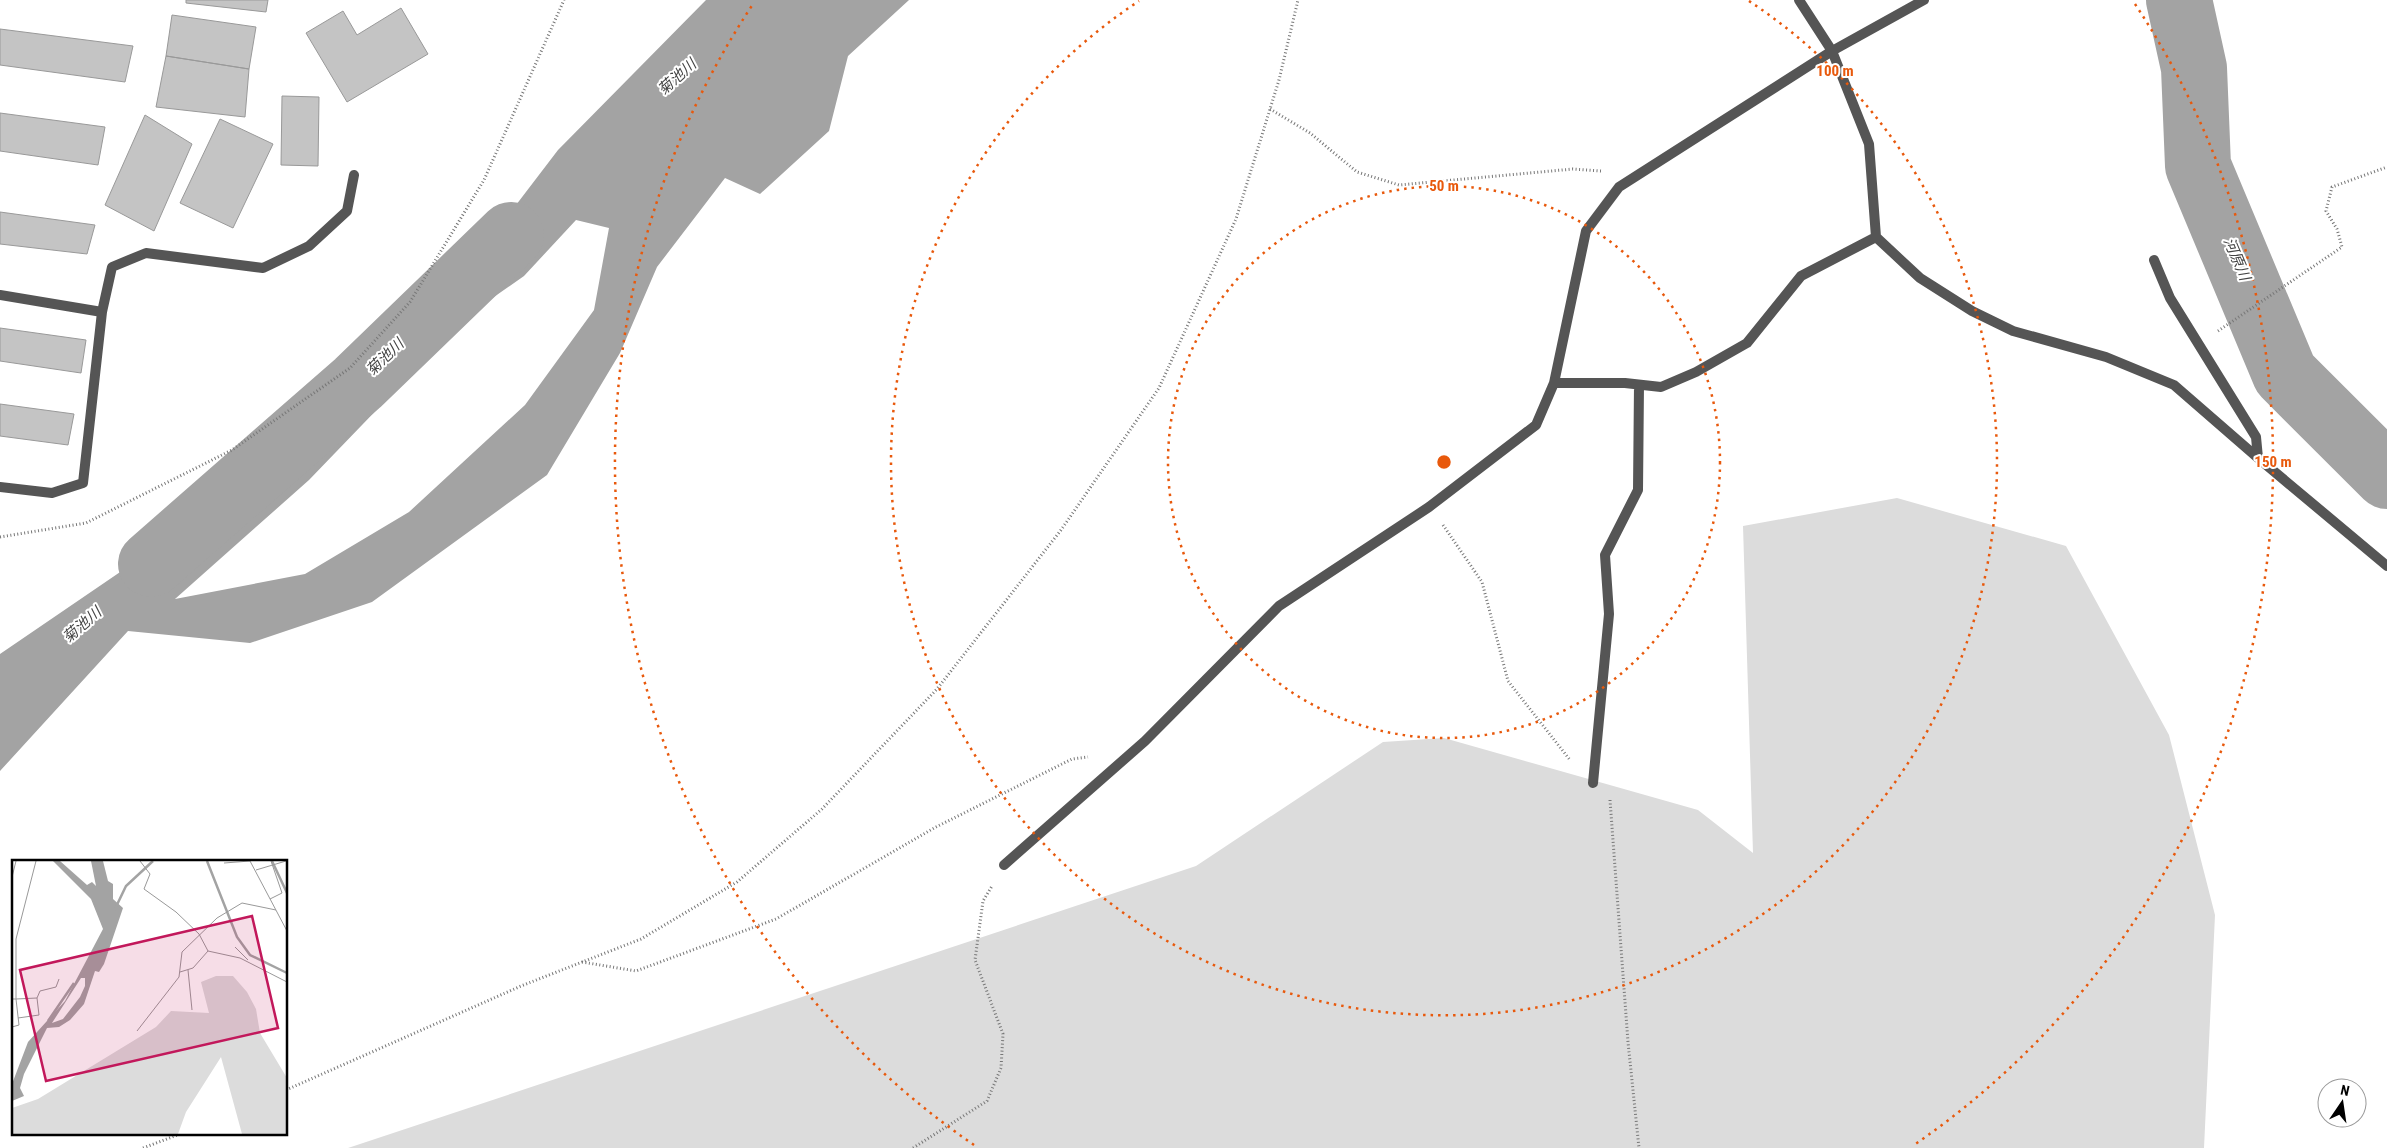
<svg xmlns="http://www.w3.org/2000/svg" width="2387" height="1148" font-family="'Roboto Condensed','Noto Sans JP',sans-serif">
  <rect width="100%" height="100%" fill="#fff"/>
  <path fill="#dcdcdc" d="M 1897,498 L 2066,546 L 2169,735 L 2215,915 L 2204,1148 L 348,1148 L 1196,866 L 1383,742 L 1444,738 L 1698,810 L 1753,853 L 1743,526 Z"/>
  <path fill="#a3a3a3" fill-rule="evenodd" d="M 706,0 L 909,0 L 848,56 L 829,131 L 760,194 L 725,178 L 657,267 L 620,353 L 547,475 L 372,602 L 250,643 L 128,631 L 0,771 L 0,654 L 362,407 L 558,150 ZM 576,220 L 609,228 L 594,310 L 525,405 L 409,512 L 305,574 L 175,599 L 309,480 L 468,315 L 524,276 Z"/>
  <g fill="none" stroke-linecap="round" stroke-linejoin="round">
    <path stroke="#a3a3a3" stroke-width="66" d="M 2179,0 L 2194,68 L 2198,166 L 2285,374 L 2387,476
      M 151,564 L 358,383 L 511,235"/>
  </g>
  <path fill="#c4c4c4" stroke="#999" d="M 186,0 L 268,0 L 266,12 L 186,3 Z
    M 401,8 L 428,54 L 347,102 L 306,33 L 343,11 L 357,35 Z
    M 172,15 L 256,27 L 249,69 L 166,56 Z
    M 0,29 L 133,46 L 125,82 L 0,65 Z
    M 166,56 L 249,69 L 245,117 L 156,107 Z
    M 282,96 L 319,97 L 318,166 L 281,165 Z
    M 0,113 L 105,127 L 98,165 L 0,151 Z
    M 145,115 L 192,144 L 154,231 L 105,205 Z
    M 220,119 L 273,144 L 233,228 L 180,203 Z
    M 0,212 L 95,225 L 87,254 L 0,244 Z
    M 0,328 L 86,340 L 81,373 L 0,361 Z
    M 0,404 L 74,414 L 68,445 L 0,436 Z"/>
  <g fill="none" stroke-linecap="round" stroke-linejoin="round">
    <path stroke="#777" stroke-width="3" stroke-dasharray="1 2.5" stroke-linecap="butt" d="M 1270,109 L 1310,133 L 1357,172 L 1399,185 L 1573,169 L 1601,171
      M 2218,331 L 2342,247 L 2337,229 L 2326,211 L 2332,187 L 2387,167
      M 1443,525 L 1482,582 L 1508,681 L 1570,760
      M 0,537 L 86,523 L 232,450 L 350,368 L 410,302 L 484,180 L 564,0
      M 1610,800 L 1628,1042 L 1639,1148
      M 582,962 L 636,971 L 776,919 L 936,827 L 1072,759 L 1088,757
      M 286,1090 L 521,986 L 641,939 L 737,882 L 822,809 L 937,689 L 1061,530 L 1159,388 L 1236,219 L 1279,80 L 1298,0
      M 143,1148 L 180,1134
      M 913,1148 L 987,1101 L 1001,1068 L 1003,1034 L 975,960 L 983,901 L 992,886"/>
    <path stroke="#555" stroke-width="10" d="M 1799,0 L 1832,51 L 1869,144 L 1876,237 L 1920,278 L 1972,311 L 2013,331 L 2106,357 L 2174,385 L 2258,458 L 2387,566
      M 2154,260 L 2170,298 L 2256,437 L 2258,458
      M 0,295 L 102,312 L 112,267 L 146,253 L 263,268 L 309,246 L 347,211 L 354,175
      M 1554,383 L 1625,383 L 1661,387 L 1696,372 L 1747,343 L 1801,276 L 1876,237
      M 0,487 L 52,493 L 83,483 L 102,312
      M 1593,783 L 1609,614 L 1605,555 L 1638,490 L 1639,385
      M 1004,865 L 1145,741 L 1279,606 L 1429,507 L 1536,425 L 1554,383 L 1586,231 L 1619,187 L 1832,51 L 1924,0"/>
  </g>
  <g fill="none" stroke="#e8590c" stroke-width="2.5" stroke-dasharray="2.5 5">
    <circle cx="1444" cy="462" r="276"/>
    <path d="M1749 1A553 553 0 1 1 1139 1"/>
    <path d="M974 1145A829 829 0 0 1 753 4M2135 4A829 829 0 0 1 1914 1145"/>
  </g>
  <g text-anchor="middle" dominant-baseline="central" stroke-width="4" stroke-linejoin="round" paint-order="stroke">
    <g font-size="15" font-style="italic" fill="#444" stroke="#fff">
      <text transform="translate(677 77) rotate(-42)">菊池川</text>
      <text transform="translate(2237 259) rotate(67)">河原川</text>
      <text transform="translate(385 357) rotate(-44)">菊池川</text>
      <text transform="translate(82 625) rotate(-41)">菊池川</text>
    </g>
  </g>
  <g transform="translate(12 860)">
    <rect width="275" height="275" fill="#fff"/>
    <path d="M 204,116 L 221,116 L 235,132 L 244,149 L 248,173 L 275,218 L 275,274 L 230,274 L 209,197 L 174,252 L 166,274 L 0,274 L 0,248 L 26,239 L 144,167 L 159,151 L 197,153 L 189,122 Z" fill="#dcdcdc"/>
    <path d="M 41,1 L 48,1 L 75,25 L 80,22 L 84,26 L 79,1 L 91,1 L 96,21 L 101,24 L 101,39 L 111,48 L 92,104 L 87,112 L 83,111 L 72,144 L 58,160 L 47,167 L 35,168 L 12,214 L 8,228 L 12,236 L 0,241 L 0,224 L 16,182 L 53,141 L 91,69 L 79,39 ZM 69,118 L 73,118 L 73,126 L 68,137 L 51,159 L 40,163 Z" fill="#a3a3a3" fill-rule="evenodd"/>
    <path fill="none" stroke="#a3a3a3" stroke-width="2.5" d="M 195,1 L 225,77 L 238,95 L 275,113M 260,1 L 275,33M 102,51 L 114,26 L 141,1M 36,161 L 62,123"/>
    <path fill="none" stroke="#999" stroke-width="1" d="M 128,1 L 138,14 L 132,29 L 164,52 L 187,74 L 196,91 L 228,98 L 275,122M 238,1 L 275,71M 212,3 L 238,1M 244,10 L 274,1M 0,17 L 4,1M 258,39 L 270,33 L 259,1M 223,87 L 236,100M 176,110 L 180,150M 168,112 L 181,108 L 196,91M 0,139 L 4,139 L 4,79 L 24,1M 6,158 L 27,155 L 25,138M 0,167 L 7,165 L 4,139 L 25,138 L 28,131 L 44,127 L 47,119M 125,171 L 167,117 L 170,92 L 205,58 L 230,43 L 264,50"/>
    <path fill="#c2185b" fill-opacity="0.15" stroke="#c2185b" stroke-width="2.5" d="M 240,56 L 266,168 L 34,221 L 8,110 Z"/>
    <rect width="275" height="275" fill="none" stroke="#000" stroke-width="2.5"/>
  </g>
  <circle cx="1444" cy="462" r="8" fill="#e8590c" stroke="#fff" stroke-width="2.5"/>
  <g font-size="15" text-anchor="middle" font-weight="bold" fill="#e8590c" stroke="#fff" stroke-width="4" stroke-linejoin="round" paint-order="stroke">
    <text x="1835" y="76">100 m</text>
    <text x="1444" y="191">50 m</text>
    <text x="2273" y="467">150 m</text>
  </g>
  <g transform="translate(2342 1103) rotate(13)"><circle r="24" fill="#ffffff" stroke="#999999"/>
  <path d="M0-4L9 19L0 12L-9 19Z" fill="#000000"/>
  <text y="-8" font-size="14" font-weight="bold" text-anchor="middle" fill="#000000">N</text>
  </g>
</svg>
